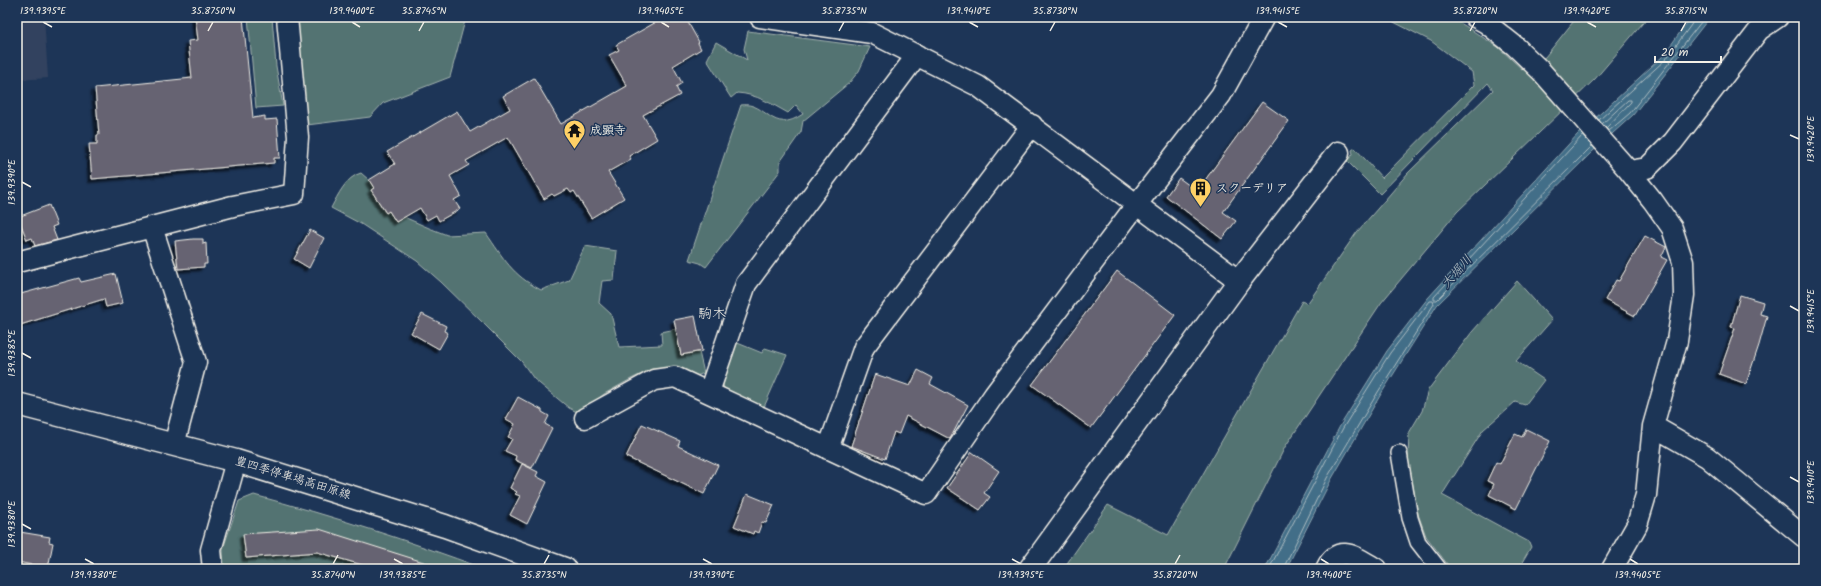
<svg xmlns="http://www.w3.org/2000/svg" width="1821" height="586" font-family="Kalam,'Klee One',sans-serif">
  <defs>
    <filter id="shadow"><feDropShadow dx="-3.5" dy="3.5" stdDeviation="1" flood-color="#0009"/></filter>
  </defs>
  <rect width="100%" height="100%" fill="#1d3557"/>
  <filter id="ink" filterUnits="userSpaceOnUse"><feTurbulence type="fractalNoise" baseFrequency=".025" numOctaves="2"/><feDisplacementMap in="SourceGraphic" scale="8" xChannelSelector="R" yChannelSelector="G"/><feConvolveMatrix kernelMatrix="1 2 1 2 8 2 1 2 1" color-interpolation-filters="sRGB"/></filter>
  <g filter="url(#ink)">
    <path fill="#33435f" d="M 17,17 L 44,17 L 48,78 L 17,80 Z"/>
    <path fill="#527372" stroke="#a3b2ad" d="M 248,17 L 272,17 L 276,66 L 283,106 L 256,108 Z
      M 293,17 L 466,17 L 450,77 L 383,103 L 370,117 L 307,125 L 297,69 Z
      M 1384,17 L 1451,17 L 1498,47 L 1523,70 L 1545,57 L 1577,17 L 1648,17 L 1595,79 L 1457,212 L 1381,303 L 1285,447 L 1224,569 L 1063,569 L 1108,505 L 1168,535 L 1302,301 L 1307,304 L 1357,232 L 1385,200 L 1408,173 L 1493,90 L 1488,83 L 1380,194 L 1347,161 L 1353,154 L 1352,150 L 1355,148 L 1382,178 L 1474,85 L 1472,72 L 1431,41 Z
      M 748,31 L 870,47 L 859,71 L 849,83 L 803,121 L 801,132 L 780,162 L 780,171 L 706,267 L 700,263 L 689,260 L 741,105 C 767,101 771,136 803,114 L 796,105 L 788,113 C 772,104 756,94 737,93 L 731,98 L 707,60 L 716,42 L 747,60 L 744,49 Z
      M 361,173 L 369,180 L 374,188 L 371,190 L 385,213 L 389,211 L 396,222 L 404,217 L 429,228 L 447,235 L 486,233 C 504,259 512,275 541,290 L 569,280 L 585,246 L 617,251 L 614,280 L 602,281 L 599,303 L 611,314 L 619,347 L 662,345 L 661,332 L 676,329 L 681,355 L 699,352 L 704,373 L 694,377 L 673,369 L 652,369 L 631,379 L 604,394 L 583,411 L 577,412 L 569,408 L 534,379 L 522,362 L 481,321 L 441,282 L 417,261 L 361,224 L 331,208 C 338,195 346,177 361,173 Z
      M 1517,281 L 1552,320 L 1516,361 L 1544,380 L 1525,405 L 1515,402 L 1483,430 L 1442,495 L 1529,542 L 1531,547 L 1518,569 L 1451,569 L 1426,536 L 1418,514 L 1408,459 L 1409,433 L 1422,411 L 1428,390 L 1472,332 Z
      M 735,342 L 762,353 L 765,348 L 787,355 L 764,407 L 725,391 L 722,382 Z
      M 254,495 C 333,516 409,541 485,569 L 224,569 L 223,549 L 239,501 Z"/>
    <path fill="#436e88" stroke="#8aa2ae" d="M 1691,17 L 1710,17 L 1633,115 L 1592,152 L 1437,305 L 1381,394 L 1331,480 L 1286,569 L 1265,569 L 1340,426 L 1387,351 L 1428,298 L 1578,134 L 1663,56 Z"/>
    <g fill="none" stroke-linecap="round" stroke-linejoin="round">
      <path stroke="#adbdc2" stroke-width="1" d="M 1599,120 L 1666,59 L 1691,25 L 1695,17
        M 1602,124 L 1628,100 L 1631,100 L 1631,102 L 1606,128
        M 1609,131 L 1630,113 L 1705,17
        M 1583,135 L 1434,297 L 1434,300 L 1437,300 L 1592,146
        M 1269,569 L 1343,428 L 1390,353 L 1430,301 L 1433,301 L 1434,304 L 1378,392 L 1327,478 L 1283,569"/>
    </g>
    <path fill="#666372" stroke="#f4f1e8" filter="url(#shadow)" d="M 195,17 L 243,17 L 253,118 L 265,116 L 265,120 L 277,119 L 280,158 L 274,158 L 274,163 L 92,179 L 89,144 L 97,144 L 97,135 L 99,135 L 95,88 L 192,78 L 188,41 L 198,40 Z
      M 665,17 L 685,17 L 699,42 L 698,43 L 701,49 L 673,66 L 682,83 L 676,87 L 680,95 L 643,115 L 657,139 L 629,156 L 631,159 L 608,172 L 624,198 L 591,218 L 574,191 L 571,193 L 568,189 L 554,196 L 552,194 L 544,199 L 508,137 L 466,161 L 469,165 L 450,176 L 461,196 L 454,200 L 460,209 L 439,221 L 436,215 L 427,220 L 420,208 L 396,222 L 389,211 L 386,213 L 371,190 L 374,188 L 369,180 L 395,164 L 387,152 L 457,111 L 470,132 L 510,109 L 503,96 L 534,78 L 561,124 L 627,86 L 609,55 L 619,50 L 616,45 Z
      M 1262,102 L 1289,121 L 1223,212 L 1236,221 L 1222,239 L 1166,196 L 1179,178 L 1197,191 Z
      M 49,205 L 57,225 L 52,227 L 57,240 L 35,246 L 32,238 L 27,240 L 18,217 Z
      M 310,230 L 324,238 L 309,268 L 294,259 Z
      M 1645,236 L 1666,247 L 1661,257 L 1667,260 L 1635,316 L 1605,300 L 1616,280 L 1619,281 Z
      M 193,239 L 203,239 L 203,244 L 206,243 L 207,264 L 204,264 L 204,267 L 178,269 L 175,241 Z
      M 1117,271 L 1175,315 L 1091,428 L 1032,385 Z
      M 116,274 L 123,303 L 106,307 L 104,299 L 17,326 L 17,295 L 79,278 L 81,282 Z
      M 1740,295 L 1763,302 L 1760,314 L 1767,316 L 1759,345 L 1746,384 L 1719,374 L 1735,328 L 1731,327 Z
      M 422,314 L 446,326 L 444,331 L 448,333 L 439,349 L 411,333 Z
      M 695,316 L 702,351 L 681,355 L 674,320 Z
      M 918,370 L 933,378 L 930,384 L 968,405 L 950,439 L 906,416 L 899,434 L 894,432 L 885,459 L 851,446 L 875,374 L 910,386 Z
      M 518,397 L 542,410 L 542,412 L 549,416 L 545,424 L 552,428 L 532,468 L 515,460 L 516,456 L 505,451 L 512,439 L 508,437 L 515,424 L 506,419 Z
      M 642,424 L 680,441 L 678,446 L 718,465 L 704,494 L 626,457 Z
      M 1526,429 L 1550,441 L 1516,509 L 1489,495 L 1494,484 L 1487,481 L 1496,462 L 1500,464 L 1515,434 L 1522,437 Z
      M 972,452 L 999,471 L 984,493 L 990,497 L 980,510 L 947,488 Z
      M 522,464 L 538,472 L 536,476 L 547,482 L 527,524 L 510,515 L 520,496 L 515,494 L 517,492 L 510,488 Z
      M 747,494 L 774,505 L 766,523 L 762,522 L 758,533 L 754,531 L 753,534 L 734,526 Z
      M 319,529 L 433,565 L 432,569 L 376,569 L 317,552 L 246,558 L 243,534 Z
      M 20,532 L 50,537 L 49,542 L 53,543 L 48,568 L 17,562 L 17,548 Z"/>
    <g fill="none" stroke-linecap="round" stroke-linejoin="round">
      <defs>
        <path id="pedestrian" d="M 1399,453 L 1410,518 L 1418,542 L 1439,569"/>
        <path id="minor" d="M 760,17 L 872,33 L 978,86 L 1239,281
          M 1475,17 L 1486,23 L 1515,46 L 1541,71 L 1629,171 L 1653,201 L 1672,228 L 1683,262 L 1684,295 L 1677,341 L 1653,426 L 1646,495 L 1637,525 L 1612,569
          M 1629,171 L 1647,168 L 1673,142 L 1759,30 L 1778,17
          M 152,227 L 196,362 L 174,445
          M 17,262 L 233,206 L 294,194 L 298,137 L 287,17
          M 709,392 L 746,284 L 917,55
          M 585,418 L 654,380 L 675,377 L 926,494 L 994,395 L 1137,204 L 1221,95 L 1264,17
          M 1653,426 L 1707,457 L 1804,537
          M 828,449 L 864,347 L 1032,125
          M 213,569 L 211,550 L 236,461
          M 1326,569 C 1339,541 1358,559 1377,569"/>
        <path id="tertiary" d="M 1030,569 L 1239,281 L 1338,153"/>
        <path id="secondary" d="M 17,404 L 236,461 L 445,526 L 565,569"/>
      </defs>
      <use href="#pedestrian" stroke="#f4f1e8" stroke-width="18"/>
      <use href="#minor" stroke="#f4f1e8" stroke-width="23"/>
      <use href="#tertiary" stroke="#f4f1e8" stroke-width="25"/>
      <use href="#secondary" stroke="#f4f1e8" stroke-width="25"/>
      <use href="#pedestrian" stroke="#1d3557" stroke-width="15"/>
      <use href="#minor" stroke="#1d3557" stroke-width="20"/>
      <use href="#tertiary" stroke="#1d3557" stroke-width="22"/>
      <use href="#secondary" stroke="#1d3557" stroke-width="22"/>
    </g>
  </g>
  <path fill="none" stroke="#f4f1e8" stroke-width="1.5" d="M 43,22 L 52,27M 352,22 L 360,27M 661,22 L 669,27M 969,22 L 978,27M 1278,22 L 1287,27M 1587,22 L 1596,27M 208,31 L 213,22M 419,31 L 424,22M 839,31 L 844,22M 1050,31 L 1055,22M 1470,31 L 1475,22M 1681,31 L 1686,22M 1790,135 L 1799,139M 22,182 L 31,187M 1790,306 L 1799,311M 22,353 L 31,358M 1790,477 L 1799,482M 22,524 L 31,529M 85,559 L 94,564M 394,559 L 403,564M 703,559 L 712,564M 1012,559 L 1021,564M 1321,559 L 1329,564M 1630,559 L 1638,564M 333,564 L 338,555M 544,564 L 549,555M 1175,564 L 1180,555"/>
  <defs>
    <symbol id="temple-pin" viewBox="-11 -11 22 30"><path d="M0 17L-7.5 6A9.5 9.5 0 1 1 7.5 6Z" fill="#ffd166" stroke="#1d3557"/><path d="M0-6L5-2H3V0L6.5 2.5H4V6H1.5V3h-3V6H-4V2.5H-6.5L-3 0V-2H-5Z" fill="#111"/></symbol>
    <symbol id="building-pin" viewBox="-11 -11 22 30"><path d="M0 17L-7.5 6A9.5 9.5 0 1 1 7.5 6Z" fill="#ffd166" stroke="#1d3557"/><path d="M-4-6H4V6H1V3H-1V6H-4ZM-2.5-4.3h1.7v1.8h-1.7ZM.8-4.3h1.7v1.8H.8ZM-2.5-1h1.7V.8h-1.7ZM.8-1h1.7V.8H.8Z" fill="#111"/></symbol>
  </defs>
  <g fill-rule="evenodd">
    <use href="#temple-pin" x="562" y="118" width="25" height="34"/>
    <use href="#building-pin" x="1188" y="176" width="25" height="34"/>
  </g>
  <g text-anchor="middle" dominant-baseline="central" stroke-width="3" stroke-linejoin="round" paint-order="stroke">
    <g font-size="12" font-weight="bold" fill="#f4f1e8" stroke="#1d3557" text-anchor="start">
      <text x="590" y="130">成顕寺</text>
      <text x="1216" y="188">スクーデリア</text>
    </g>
    <g font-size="12" fill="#f4f1e8" stroke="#1d3557">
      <text transform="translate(293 478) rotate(17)">豊四季停車場高田原線</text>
    </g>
    <g font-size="13" font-style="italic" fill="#b6c3c6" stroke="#1d3557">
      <text transform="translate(1457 272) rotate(-49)">大堀川</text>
    </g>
    <g font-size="14" fill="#f4f1e8" stroke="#1d3557">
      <text x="712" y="314">駒木</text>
    </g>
  </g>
  <rect width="1821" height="586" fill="none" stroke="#1d3557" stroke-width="44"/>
  <path d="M1655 56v6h66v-6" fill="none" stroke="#f4f1e8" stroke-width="2"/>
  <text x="1661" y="56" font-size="12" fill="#f4f1e8" stroke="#1d3557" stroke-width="3" paint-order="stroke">20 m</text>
  <rect x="22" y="22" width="1777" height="542" fill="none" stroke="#f4f1e8" stroke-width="1.5"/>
  <g font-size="10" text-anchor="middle" fill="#f4f1e8">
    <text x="43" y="14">139.9395°E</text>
    <text x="213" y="14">35.8750°N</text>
    <text x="352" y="14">139.9400°E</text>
    <text x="424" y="14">35.8745°N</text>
    <text x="661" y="14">139.9405°E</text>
    <text x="844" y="14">35.8735°N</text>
    <text x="969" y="14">139.9410°E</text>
    <text x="1055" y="14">35.8730°N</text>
    <text x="1278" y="14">139.9415°E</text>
    <text x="1475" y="14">35.8720°N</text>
    <text x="1587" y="14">139.9420°E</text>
    <text x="1686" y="14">35.8715°N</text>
    <text transform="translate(1810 139) rotate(-90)" y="4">139.9420°E</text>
    <text transform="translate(11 182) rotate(-90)" y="4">139.9390°E</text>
    <text transform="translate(1810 311) rotate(-90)" y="4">139.9415°E</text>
    <text transform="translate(11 353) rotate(-90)" y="4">139.9385°E</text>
    <text transform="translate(1810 482) rotate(-90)" y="4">139.9410°E</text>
    <text transform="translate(11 524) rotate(-90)" y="4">139.9380°E</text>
    <text x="94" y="578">139.9380°E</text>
    <text x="333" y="578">35.8740°N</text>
    <text x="403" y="578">139.9385°E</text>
    <text x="544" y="578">35.8735°N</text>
    <text x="712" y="578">139.9390°E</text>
    <text x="1021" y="578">139.9395°E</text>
    <text x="1175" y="578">35.8720°N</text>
    <text x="1329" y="578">139.9400°E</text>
    <text x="1638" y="578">139.9405°E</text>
  </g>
</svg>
